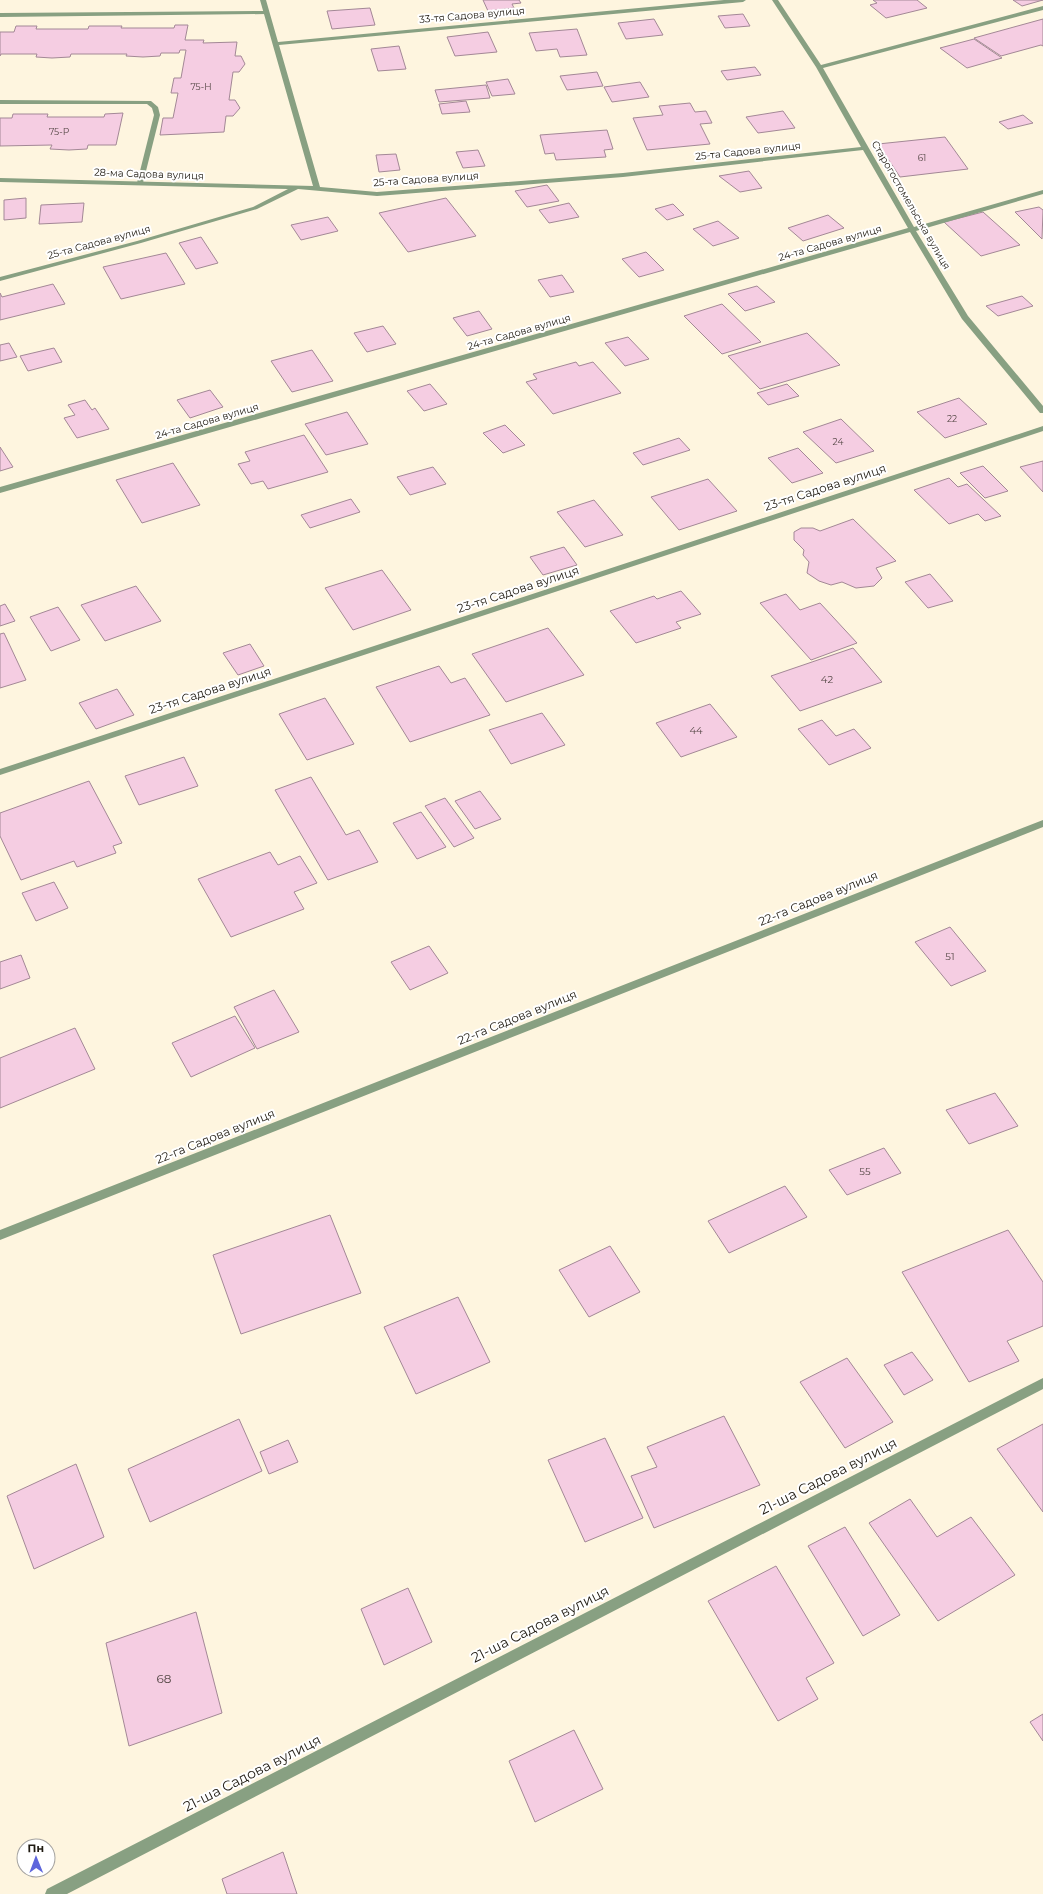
<svg xmlns="http://www.w3.org/2000/svg" width="1043" height="1894" font-family="Montserrat,sans-serif">
  <rect width="100%" height="100%" fill="#fef5df"/>
  <path fill="#f5cde2" stroke="#a38896" d="M 483,0 L 519,0 L 521,3 L 512,4 L 514,8 L 488,11 Z
    M 873,0 L 917,0 L 927,8 L 886,18 L 870,5 L 877,3 Z
    M 1013,0 L 1043,0 L 1022,6 Z
    M 370,8 L 375,25 L 332,29 L 327,11 Z
    M 743,14 L 750,26 L 725,28 L 718,16 Z
    M 654,19 L 663,35 L 626,39 L 618,23 Z
    M 1043,19 L 1043,46 L 1041,45 L 1001,56 L 974,38 Z
    M 175,25 L 188,25 L 185,40 L 204,40 L 203,43 L 237,42 L 235,56 L 241,56 L 245,64 L 239,72 L 233,72 L 229,100 L 235,100 L 240,108 L 233,116 L 226,116 L 224,132 L 160,135 L 163,118 L 173,118 L 178,93 L 171,93 L 174,78 L 181,78 L 186,50 L 180,50 L 179,53 L 161,53 L 160,56 L 143,57 L 126,56 L 127,54 L 71,54 L 70,57 L 52,58 L 36,57 L 37,54 L 1,54 L 0,56 L 0,32 L 14,32 L 16,26 L 37,26 L 36,29 L 88,29 L 89,26 L 122,26 L 121,28 L 174,28 Z
    M 577,29 L 587,55 L 560,57 L 557,49 L 536,51 L 529,33 Z
    M 488,32 L 497,52 L 455,56 L 447,37 Z
    M 974,39 L 1002,58 L 967,68 L 940,48 Z
    M 399,46 L 406,69 L 378,71 L 371,49 Z
    M 755,67 L 761,75 L 727,80 L 721,71 Z
    M 597,72 L 603,86 L 567,90 L 560,76 Z
    M 508,79 L 515,94 L 492,96 L 486,82 Z
    M 640,82 L 649,97 L 612,102 L 604,87 Z
    M 486,85 L 490,98 L 439,102 L 435,90 Z
    M 466,101 L 470,112 L 442,114 L 439,104 Z
    M 690,103 L 695,112 L 706,111 L 712,123 L 700,124 L 710,144 L 647,150 L 633,118 L 663,115 L 659,106 Z
    M 783,111 L 795,128 L 758,133 L 746,117 Z
    M 123,113 L 116,145 L 88,145 L 87,149 L 69,150 L 50,149 L 52,145 L 0,146 L 0,118 L 12,118 L 13,114 L 48,114 L 47,117 L 104,117 L 105,114 Z
    M 1023,115 L 1033,123 L 1008,129 L 999,122 Z
    M 607,130 L 613,149 L 604,150 L 606,157 L 556,160 L 554,153 L 545,154 L 540,135 Z
    M 945,137 L 968,169 L 900,177 L 878,144 Z
    M 478,150 L 485,166 L 463,168 L 456,152 Z
    M 396,154 L 400,170 L 379,172 L 376,155 Z
    M 749,171 L 762,188 L 740,192 L 719,176 Z
    M 547,185 L 559,201 L 527,207 L 515,191 Z
    M 26,198 L 26,218 L 4,220 L 4,200 Z
    M 446,198 L 476,236 L 408,252 L 379,213 Z
    M 84,203 L 82,222 L 39,224 L 41,205 Z
    M 569,203 L 579,217 L 549,223 L 539,210 Z
    M 673,204 L 684,215 L 667,220 L 655,209 Z
    M 1039,207 L 1043,210 L 1042,239 L 1015,212 Z
    M 983,212 L 1020,245 L 981,256 L 944,222 Z
    M 828,215 L 844,228 L 803,241 L 788,228 Z
    M 328,217 L 338,231 L 301,240 L 291,225 Z
    M 718,221 L 739,238 L 713,246 L 693,229 Z
    M 201,237 L 218,263 L 196,269 L 179,243 Z
    M 646,252 L 664,270 L 639,277 L 622,259 Z
    M 166,253 L 185,284 L 121,299 L 103,267 Z
    M 562,275 L 574,292 L 550,297 L 538,280 Z
    M 53,284 L 65,304 L 0,320 L 0,293 L 2,297 Z
    M 757,286 L 775,302 L 745,311 L 728,294 Z
    M 1022,296 L 1033,306 L 998,316 L 986,306 Z
    M 722,304 L 761,342 L 722,354 L 684,316 Z
    M 479,311 L 492,329 L 467,336 L 453,318 Z
    M 383,326 L 396,344 L 367,352 L 354,333 Z
    M 807,333 L 840,365 L 760,389 L 728,356 Z
    M 628,337 L 649,359 L 625,366 L 605,343 Z
    M 9,343 L 17,357 L 0,361 L 0,345 Z
    M 54,348 L 62,362 L 28,371 L 20,356 Z
    M 312,350 L 333,381 L 292,392 L 271,361 Z
    M 576,362 L 579,366 L 593,362 L 621,393 L 553,414 L 526,382 L 537,379 L 533,374 Z
    M 430,384 L 447,404 L 424,411 L 407,391 Z
    M 787,384 L 799,396 L 768,405 L 757,393 Z
    M 210,390 L 223,407 L 190,418 L 177,400 Z
    M 959,398 L 987,424 L 945,438 L 917,412 Z
    M 85,400 L 92,410 L 95,408 L 109,429 L 77,438 L 64,418 L 75,415 L 68,405 Z
    M 347,412 L 368,444 L 326,455 L 305,424 Z
    M 841,419 L 874,451 L 836,463 L 803,432 Z
    M 505,425 L 525,445 L 503,453 L 483,433 Z
    M 304,435 L 328,472 L 268,489 L 263,481 L 251,484 L 238,464 L 250,461 L 245,452 Z
    M 679,438 L 690,450 L 643,465 L 633,453 Z
    M 0,447 L 13,467 L 0,471 Z
    M 798,448 L 823,473 L 792,483 L 768,458 Z
    M 1043,461 L 1043,492 L 1020,467 Z
    M 173,463 L 200,505 L 142,523 L 116,480 Z
    M 983,466 L 1008,491 L 985,498 L 960,473 Z
    M 433,467 L 446,484 L 410,495 L 397,477 Z
    M 949,478 L 958,487 L 967,484 L 1001,516 L 985,521 L 978,514 L 949,524 L 914,490 Z
    M 708,479 L 737,511 L 679,530 L 651,497 Z
    M 351,499 L 360,512 L 310,528 L 301,515 Z
    M 594,500 L 623,535 L 585,547 L 557,512 Z
    M 853,519 L 896,561 L 876,568 L 882,578 L 874,586 L 856,588 L 842,582 L 831,585 L 819,581 L 807,573 L 809,562 L 803,555 L 804,550 L 794,540 L 794,532 L 801,528 L 813,528 L 820,531 Z
    M 564,547 L 577,565 L 543,575 L 530,557 Z
    M 382,570 L 411,610 L 353,630 L 325,588 Z
    M 930,574 L 953,601 L 928,608 L 905,582 Z
    M 136,586 L 161,621 L 105,641 L 81,605 Z
    M 681,591 L 701,614 L 676,622 L 681,628 L 636,643 L 610,611 L 654,596 L 657,599 Z
    M 786,594 L 800,610 L 820,603 L 857,643 L 811,660 L 760,603 Z
    M 5,604 L 15,621 L 0,626 L 0,606 Z
    M 58,607 L 80,640 L 51,651 L 30,617 Z
    M 548,628 L 584,675 L 506,702 L 472,654 Z
    M 4,633 L 26,680 L 0,688 L 0,634 Z
    M 250,644 L 264,666 L 238,675 L 223,653 Z
    M 853,648 L 882,682 L 800,711 L 771,676 Z
    M 439,666 L 451,683 L 465,678 L 490,715 L 410,742 L 376,687 Z
    M 117,689 L 134,715 L 96,729 L 79,703 Z
    M 325,698 L 354,744 L 307,760 L 279,714 Z
    M 710,704 L 737,737 L 681,757 L 656,723 Z
    M 542,713 L 565,745 L 511,764 L 489,730 Z
    M 822,720 L 836,736 L 854,729 L 871,748 L 829,765 L 798,729 Z
    M 184,757 L 198,786 L 139,805 L 125,776 Z
    M 311,777 L 346,835 L 359,830 L 378,862 L 328,880 L 275,790 Z
    M 89,781 L 122,843 L 113,846 L 116,853 L 77,867 L 74,861 L 21,880 L 0,836 L 0,813 Z
    M 480,791 L 501,819 L 475,829 L 455,801 Z
    M 445,798 L 474,838 L 454,847 L 425,806 Z
    M 421,812 L 446,847 L 417,859 L 393,823 Z
    M 270,852 L 278,865 L 300,856 L 317,883 L 294,892 L 304,909 L 231,937 L 198,879 Z
    M 54,882 L 68,908 L 36,921 L 22,893 Z
    M 950,927 L 986,971 L 951,986 L 915,942 Z
    M 429,946 L 448,973 L 410,990 L 391,962 Z
    M 21,955 L 30,978 L 0,989 L 0,962 Z
    M 274,990 L 299,1032 L 257,1049 L 234,1007 Z
    M 235,1016 L 255,1048 L 191,1077 L 172,1043 Z
    M 75,1028 L 95,1069 L 0,1108 L 0,1058 Z
    M 995,1093 L 1018,1126 L 969,1144 L 946,1110 Z
    M 884,1148 L 901,1173 L 847,1195 L 829,1170 Z
    M 785,1186 L 807,1217 L 729,1253 L 708,1221 Z
    M 330,1215 L 361,1293 L 241,1334 L 213,1255 Z
    M 1008,1230 L 1043,1282 L 1043,1326 L 1007,1341 L 1019,1361 L 969,1382 L 902,1272 Z
    M 610,1246 L 640,1292 L 589,1317 L 559,1270 Z
    M 458,1297 L 490,1362 L 416,1394 L 384,1327 Z
    M 912,1352 L 933,1380 L 904,1395 L 884,1365 Z
    M 847,1358 L 893,1422 L 845,1448 L 800,1382 Z
    M 724,1416 L 760,1485 L 654,1528 L 631,1476 L 657,1467 L 647,1447 Z
    M 239,1419 L 262,1471 L 150,1522 L 128,1469 Z
    M 1043,1424 L 1043,1512 L 997,1449 Z
    M 605,1438 L 643,1518 L 585,1542 L 548,1460 Z
    M 288,1440 L 298,1462 L 269,1474 L 260,1452 Z
    M 76,1464 L 104,1537 L 34,1569 L 7,1496 Z
    M 910,1499 L 937,1537 L 971,1517 L 1015,1575 L 938,1621 L 869,1523 Z
    M 845,1527 L 900,1615 L 863,1636 L 808,1546 Z
    M 776,1566 L 834,1663 L 806,1678 L 818,1699 L 778,1721 L 708,1601 Z
    M 408,1588 L 432,1642 L 384,1665 L 361,1609 Z
    M 196,1612 L 222,1713 L 129,1746 L 106,1643 Z
    M 1043,1714 L 1043,1741 L 1030,1722 Z
    M 574,1730 L 603,1789 L 535,1822 L 509,1761 Z
    M 283,1852 L 297,1894 L 227,1894 L 222,1879 Z"/>
  <g fill="none" stroke-linecap="round" stroke-linejoin="round">
    <path fill="#88a082" fill-rule="evenodd" d="M 268,11 L 268,13 L 266,14 L 0,17 L 0,13 Z
      M 0,100 L 151,101 L 158,107 L 160,115 L 143,183 L 140,185 L 137,183 L 154,115 L 152,108 L 147,104 L 0,104 Z"/>
    <path fill="#88a082" fill-rule="evenodd" d="M 260,0 L 266,0 L 278,42 L 724,0 L 746,0 L 743,2 L 279,45 L 320,187 L 377,192 L 623,173 L 861,147 L 816,67 L 772,0 L 778,0 L 821,65 L 1043,6 L 1043,10 L 823,68 L 914,227 L 1043,190 L 1043,194 L 916,231 L 968,316 L 1043,406 L 1043,413 L 1040,413 L 962,319 L 910,232 L 0,493 L 0,487 L 908,228 L 863,150 L 623,177 L 377,196 L 298,189 L 257,209 L 141,243 L 0,281 L 0,277 L 137,241 L 253,207 L 288,189 L 0,182 L 0,178 L 313,186 Z
      M 1043,426 L 1043,431 L 0,775 L 0,769 Z
      M 1043,820 L 1043,827 L 0,1240 L 0,1230 Z
      M 1043,1378 L 1043,1389 L 67,1894 L 45,1894 L 47,1889 Z"/>
  </g>
  <g text-anchor="middle" dominant-baseline="central" stroke-width="4" stroke-linejoin="round" paint-order="stroke">
    <g font-size="9" fill="#544745">
      <text x="201" y="86">75-Н</text>
      <text x="59" y="131">75-Р</text>
      <text x="922" y="157">61</text>
      <text x="952" y="418">22</text>
      <text x="838" y="441">24</text>
    </g>
    <g font-size="10" fill="#1f1a11" stroke="#fff">
      <text transform="translate(472 15) rotate(-5)">33-тя Садова вулиця</text>
      <text transform="translate(748 151) rotate(-6)">25-та Садова вулиця</text>
      <text transform="translate(149 174) rotate(2)">28-ма Садова вулиця</text>
      <text transform="translate(426 179) rotate(-4)">25-та Садова вулиця</text>
      <text transform="translate(911 205) rotate(60)">Старогостомельська вулиця</text>
      <text transform="translate(99 242) rotate(-15)">25-та Садова вулиця</text>
      <text transform="translate(830 243) rotate(-16)">24-та Садова вулиця</text>
      <text transform="translate(519 332) rotate(-16)">24-та Садова вулиця</text>
      <text transform="translate(207 421) rotate(-16)">24-та Садова вулиця</text>
    </g>
    <g font-size="10" fill="#544745">
      <text x="827" y="679">42</text>
      <text x="696" y="730">44</text>
      <text x="950" y="956">51</text>
      <text x="865" y="1171">55</text>
    </g>
    <g font-size="12" fill="#1f1a11" stroke="#fff">
      <text transform="translate(825 487) rotate(-18)">23-тя Садова вулиця</text>
      <text transform="translate(518 589) rotate(-18)">23-тя Садова вулиця</text>
      <text transform="translate(210 690) rotate(-18)">23-тя Садова вулиця</text>
      <text transform="translate(818 898) rotate(-22)">22-га Садова вулиця</text>
      <text transform="translate(517 1017) rotate(-22)">22-га Садова вулиця</text>
      <text transform="translate(215 1136) rotate(-22)">22-га Садова вулиця</text>
    </g>
    <g font-size="12" fill="#544745">
      <text x="164" y="1678">68</text>
    </g>
    <g font-size="14" fill="#1f1a11" stroke="#fff">
      <text transform="translate(828 1476) rotate(-27)">21-ша Садова вулиця</text>
      <text transform="translate(540 1624) rotate(-27)">21-ша Садова вулиця</text>
      <text transform="translate(252 1773) rotate(-27)">21-ша Садова вулиця</text>
    </g>
  </g>
  <g transform="translate(36 1858) rotate(359)"><circle r="19" fill="#ffffff" stroke="#a5a3a0"/>
  <path d="M0-3L7 15L0 10L-7 15Z" fill="#5d65dc"/>
  <text y="-6" font-size="11" font-weight="bold" text-anchor="middle" fill="#1f1a11">Пн</text>
  </g>
</svg>
